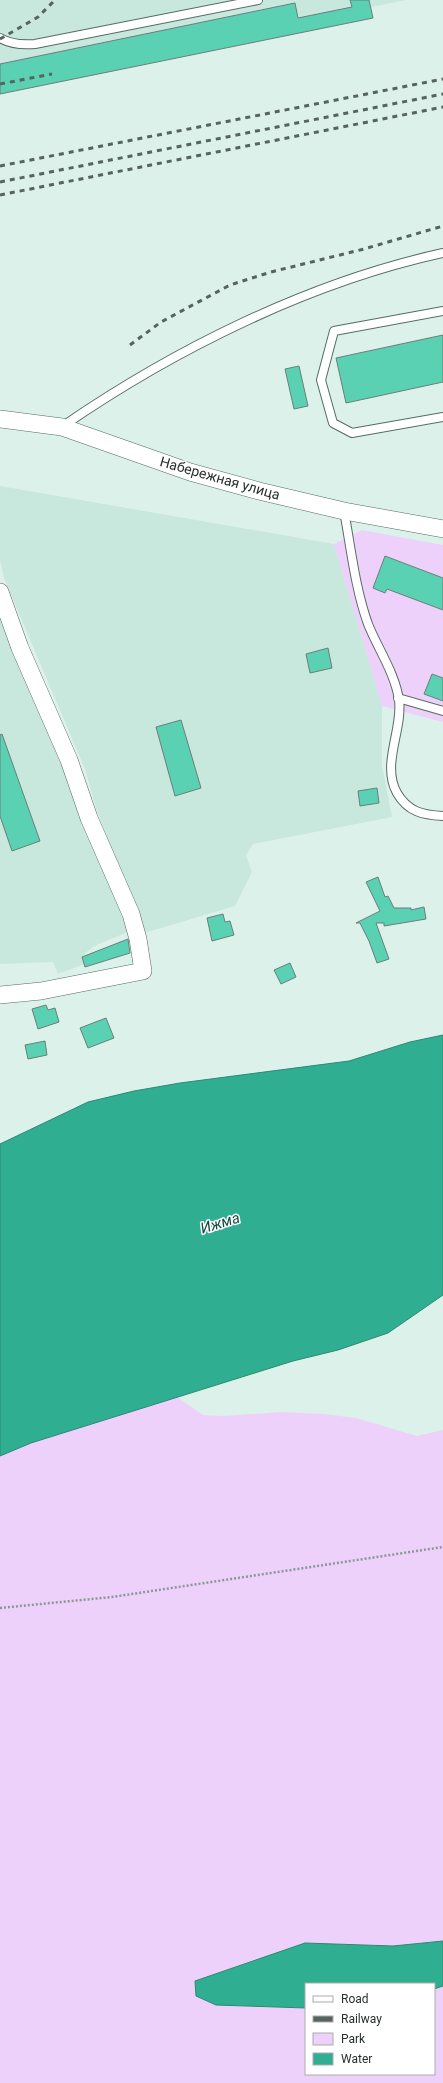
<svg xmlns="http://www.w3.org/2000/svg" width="443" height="2083" font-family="Roboto,sans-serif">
  <rect width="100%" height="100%" fill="#dbf1ea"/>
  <path fill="#c8e7dd" d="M 0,0 L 406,0 L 371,7 L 373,18 L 0,94 Z
    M 0,486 L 334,544 L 382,706 L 382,766 L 392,817 L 253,844 L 246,856 L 252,872 L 235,906 L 144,933 L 96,808 L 85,769 L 4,578 L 0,560 Z
    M 0,613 L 130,931 L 94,946 L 84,954 L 87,963 L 58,974 L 53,962 L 0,964 Z"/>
  <path fill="#eed1fa" d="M 362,530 L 443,545 L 443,722 L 382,706 L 334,544 Z
    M 177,1397 L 203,1415 L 224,1416 L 281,1412 L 324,1414 L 356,1418 L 417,1436 L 443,1430 L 443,1941 L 393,1946 L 305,1943 L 195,1981 L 196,1996 L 216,2005 L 306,2008 L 306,2074 L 434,2074 L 434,1989 L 443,1986 L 443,2083 L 0,2083 L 0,1456 L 31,1443 Z"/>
  <path fill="#30ae92" stroke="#2d8874" d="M 443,1035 L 443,1295 L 388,1333 L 338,1350 L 293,1361 L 31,1443 L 0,1456 L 0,1144 L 88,1102 L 134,1091 L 180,1083 L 349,1061 L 410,1042 Z
    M 443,1941 L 443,1986 L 434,1989 L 434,1984 L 306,1984 L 306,2008 L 216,2005 L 196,1996 L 195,1981 L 305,1943 L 393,1946 Z"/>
  <path fill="#5bd1b4" stroke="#6b7f79" d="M 350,0 L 369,0 L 373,18 L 0,94 L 0,64 L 295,3 L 298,18 L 352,7 Z
    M 443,335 L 443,382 L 346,403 L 336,358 Z
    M 299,366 L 308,406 L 294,409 L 285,369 Z
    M 385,556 L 443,578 L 443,610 L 387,589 L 385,593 L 373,588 Z
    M 328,648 L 332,668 L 310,673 L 306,654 Z
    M 432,674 L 443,678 L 443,701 L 424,694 Z
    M 181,720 L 201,788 L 175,796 L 156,727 Z
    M 2,734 L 40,841 L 12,851 L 0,816 L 0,735 Z
    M 377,788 L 379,803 L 360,806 L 358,791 Z
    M 378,877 L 385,897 L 388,896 L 394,908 L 411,908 L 411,910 L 424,907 L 426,919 L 384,926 L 384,923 L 376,923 L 389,959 L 377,963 L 369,941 L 360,923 L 356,923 L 380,911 L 366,882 Z
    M 223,914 L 225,922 L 230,921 L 234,935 L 212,941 L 207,918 Z
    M 128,939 L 130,953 L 85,967 L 82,957 Z
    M 290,963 L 296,977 L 281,984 L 274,970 Z
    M 46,1005 L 48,1010 L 55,1008 L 59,1022 L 38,1029 L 32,1009 Z
    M 106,1018 L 114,1038 L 88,1048 L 80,1028 Z
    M 45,1041 L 47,1055 L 28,1059 L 25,1045 Z"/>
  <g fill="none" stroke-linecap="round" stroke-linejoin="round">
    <defs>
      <path id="service" d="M 0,38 C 10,44 23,45 35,44 L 258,0
        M 443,311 L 334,331 L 321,380 L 333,423 L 352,433 L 443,417
        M 63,426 C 175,349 310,282 443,253
        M 344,511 C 351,548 355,588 368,624 C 378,649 395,673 399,700 C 403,730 381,764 397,793 C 408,812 423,815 443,816
        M 398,698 L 443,711"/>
      <path id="minor" d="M 0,419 L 62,427 L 190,472 L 259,491 L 344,511 L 443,529
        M 0,592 L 20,648 L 69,760 L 89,818 L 131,914 L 138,939 L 143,971 L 41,991 L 0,995"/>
    </defs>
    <use href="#service" stroke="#576b65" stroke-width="10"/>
    <use href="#minor" stroke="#576b65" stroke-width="18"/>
    <path stroke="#899994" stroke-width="2.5" stroke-dasharray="2 2" stroke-linecap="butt" d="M 0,1608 L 112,1597 L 443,1547"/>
    <use href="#service" stroke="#fff" stroke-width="8"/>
    <use href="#minor" stroke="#fff" stroke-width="17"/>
    <path stroke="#56635f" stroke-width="3" stroke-dasharray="5 5" stroke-linecap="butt" d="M 0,39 L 38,17 L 55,0
      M 0,84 L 52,74
      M 0,166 L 443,79
      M 0,182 L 443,94
      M 0,195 L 443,107
      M 130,345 L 161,322 L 230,285 L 271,272 L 364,249 L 443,226"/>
  </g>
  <g text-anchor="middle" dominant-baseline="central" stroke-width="3" stroke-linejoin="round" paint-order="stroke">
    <g font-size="14" fill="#27302d" stroke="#fff">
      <text transform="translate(220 478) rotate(16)">Набережная улица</text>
    </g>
    <g font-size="15" font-style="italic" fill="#14473c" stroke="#fff">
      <text transform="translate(220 1223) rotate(-17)">Ижма</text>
    </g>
  </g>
  <rect x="305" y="1983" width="130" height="92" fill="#ffffff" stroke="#a9acab"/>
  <rect x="313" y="1996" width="20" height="6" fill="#ffffff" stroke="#a9acab"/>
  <text x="341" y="2003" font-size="12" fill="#27302d">Road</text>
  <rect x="313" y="2016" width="20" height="6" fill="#56635f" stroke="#a9acab"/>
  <text x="341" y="2023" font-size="12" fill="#27302d">Railway</text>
  <rect x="313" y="2033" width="20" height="12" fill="#eed1fa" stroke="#a9acab"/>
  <text x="341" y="2043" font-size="12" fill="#27302d">Park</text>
  <rect x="313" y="2053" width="20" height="12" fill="#30ae92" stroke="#a9acab"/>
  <text x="341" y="2063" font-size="12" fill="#27302d">Water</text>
</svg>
